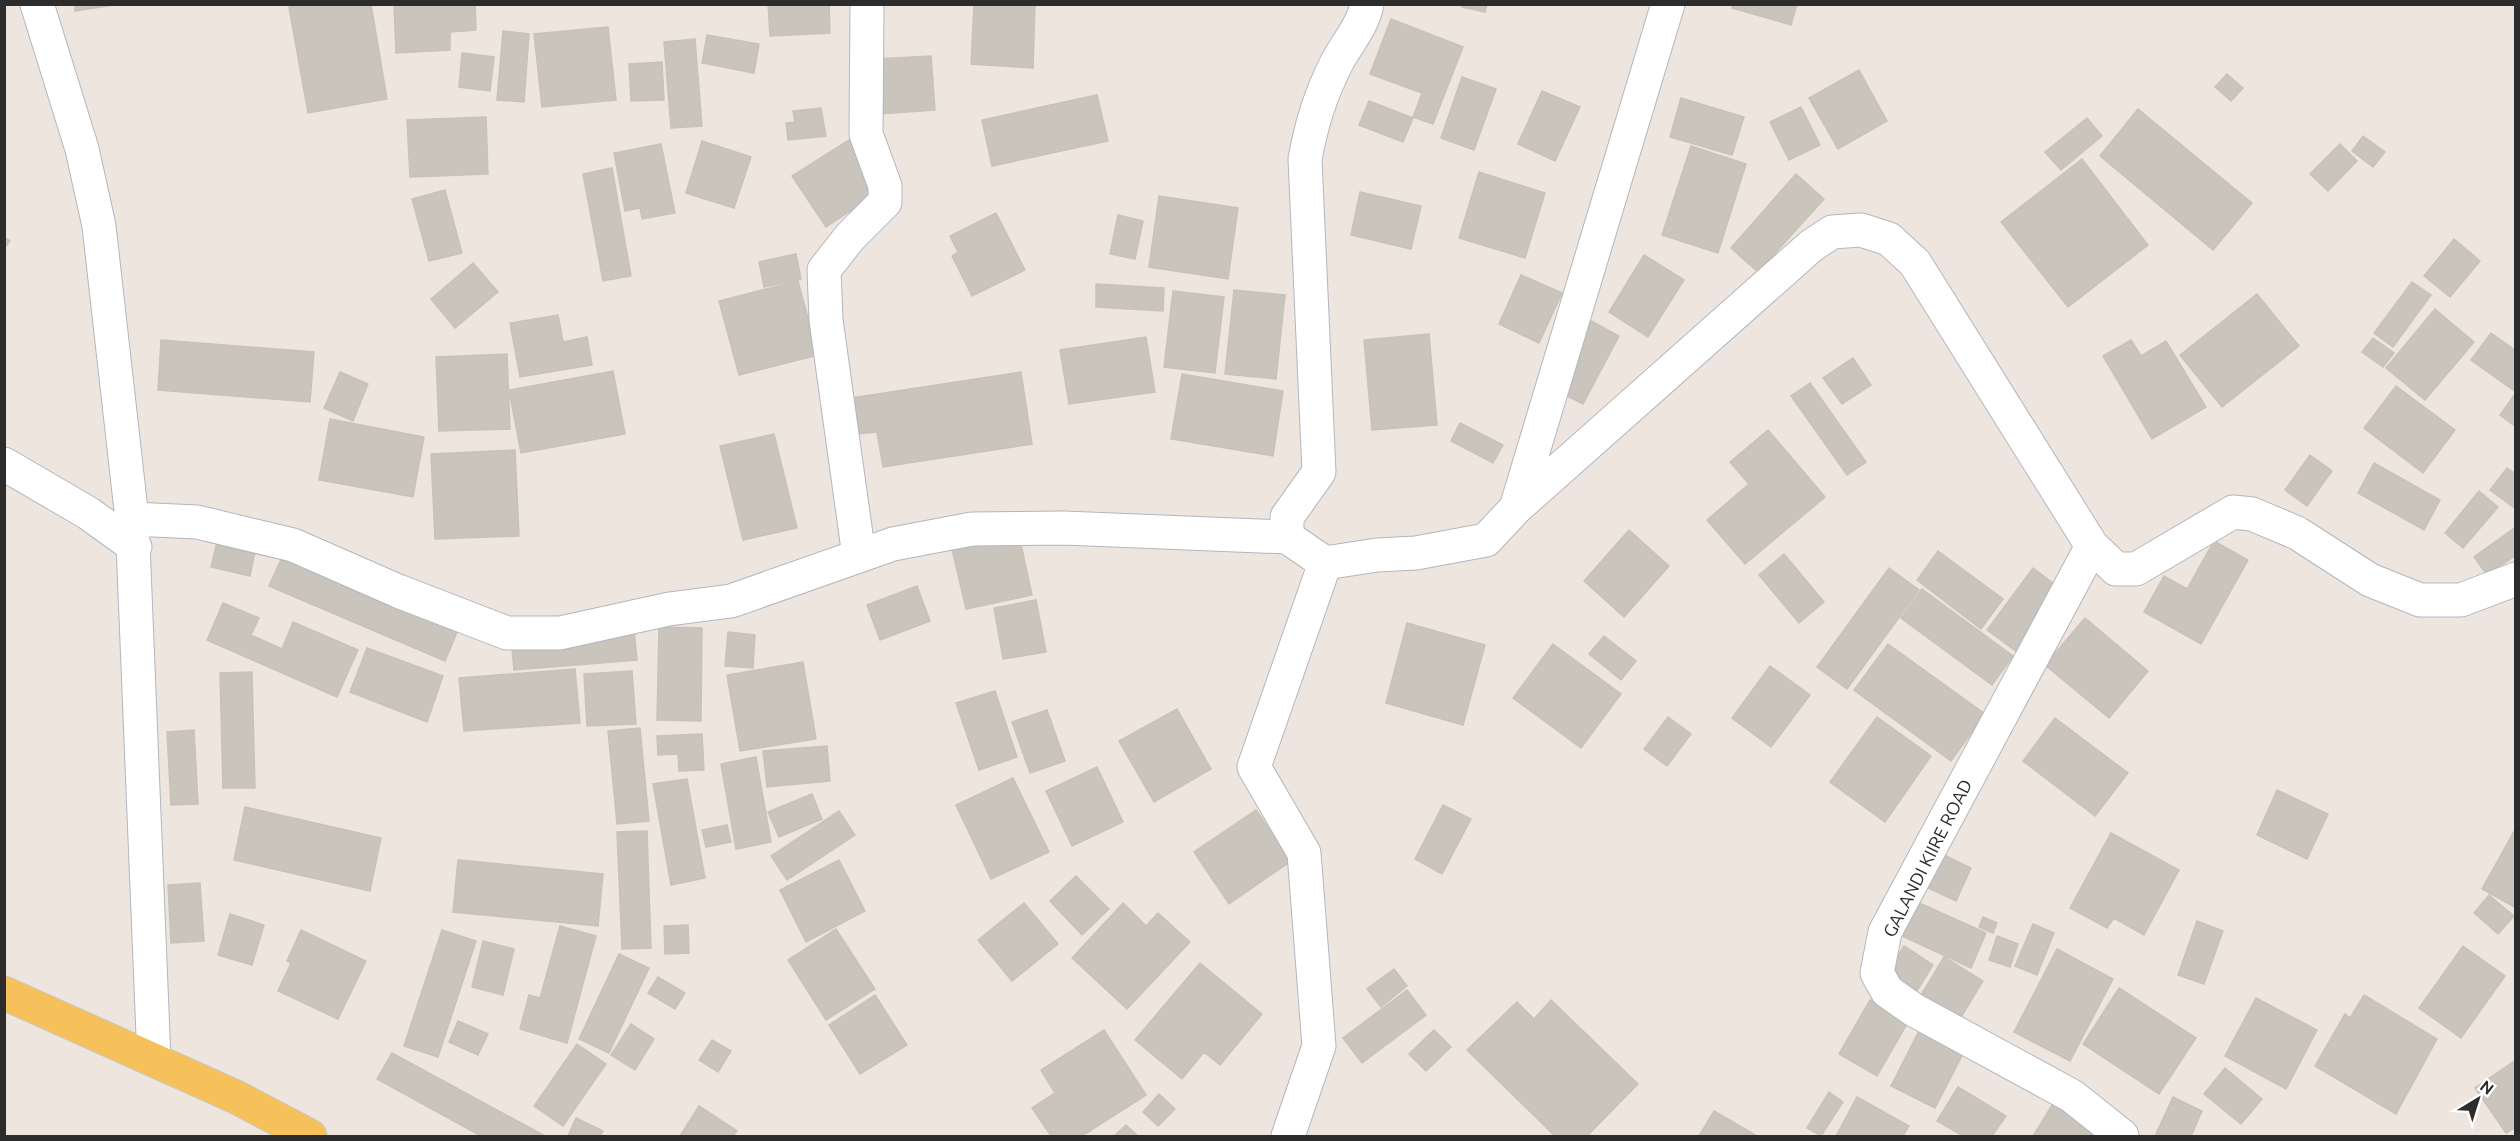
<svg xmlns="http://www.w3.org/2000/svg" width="2520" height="1141" font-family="Ubuntu,sans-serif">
  <rect width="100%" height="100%" fill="#eee6de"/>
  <path fill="#c9c4bc" stroke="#cac1b7" stroke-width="1.5" d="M 75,4 L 120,4 L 75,11 Z
    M 304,4 L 371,4 L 387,99 L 308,113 L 289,7 Z
    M 394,4 L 475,4 L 476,30 L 450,32 L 450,50 L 396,53 Z
    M 768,4 L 829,4 L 830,33 L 770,36 Z
    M 974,4 L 1035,4 L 1033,68 L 971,64 Z
    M 1463,4 L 1487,4 L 1485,12 L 1462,7 Z
    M 1733,4 L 1797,4 L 1791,25 L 1732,8 Z
    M 1391,19 L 1463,47 L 1433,124 L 1413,117 L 1422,93 L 1370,74 Z
    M 608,27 L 616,100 L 542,107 L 534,34 Z
    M 503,31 L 529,34 L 524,102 L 497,100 Z
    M 707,35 L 759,44 L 754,73 L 702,63 Z
    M 695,39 L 702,126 L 671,128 L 664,42 Z
    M 462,53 L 494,57 L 490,91 L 459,87 Z
    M 931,56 L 935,110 L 879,114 L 875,59 Z
    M 662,62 L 664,100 L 631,101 L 629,64 Z
    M 1859,70 L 1887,121 L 1838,149 L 1809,98 Z
    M 2227,74 L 2243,88 L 2231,101 L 2215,87 Z
    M 1462,77 L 1496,89 L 1474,150 L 1441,138 Z
    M 1542,91 L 1580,107 L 1555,161 L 1518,144 Z
    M 1097,95 L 1108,141 L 992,166 L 982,120 Z
    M 1681,98 L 1744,117 L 1732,155 L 1670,137 Z
    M 1369,101 L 1413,118 L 1403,142 L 1359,125 Z
    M 1801,107 L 1820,145 L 1789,160 L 1770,122 Z
    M 821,108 L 826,136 L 788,140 L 786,123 L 795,122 L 793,111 Z
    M 2138,109 L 2252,203 L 2213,250 L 2100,156 Z
    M 486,117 L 488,174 L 410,177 L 407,120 Z
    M 2087,118 L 2102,136 L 2061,170 L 2045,152 Z
    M 2363,136 L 2385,152 L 2373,167 L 2352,151 Z
    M 849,140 L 882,190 L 826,227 L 792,176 Z
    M 702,141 L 751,157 L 734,208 L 686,193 Z
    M 661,144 L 675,213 L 642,219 L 640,208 L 625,211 L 614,153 Z
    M 2340,144 L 2357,161 L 2328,191 L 2310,174 Z
    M 1691,146 L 1746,164 L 1718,253 L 1662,235 Z
    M 2082,159 L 2148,245 L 2068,307 L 2001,222 Z
    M 612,168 L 631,276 L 603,281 L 583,174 Z
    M 1479,172 L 1545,193 L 1525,258 L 1459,238 Z
    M 1796,174 L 1824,199 L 1758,272 L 1731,248 Z
    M 445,190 L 462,253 L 429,261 L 412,199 Z
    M 1360,192 L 1421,206 L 1411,249 L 1351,235 Z
    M 1159,196 L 1238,208 L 1228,279 L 1149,267 Z
    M 996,213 L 1025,270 L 972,296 L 952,256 L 958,252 L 950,236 Z
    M 1118,215 L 1143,221 L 1135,259 L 1110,254 Z
    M 4,237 L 10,241 L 4,249 Z
    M 2454,239 L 2480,261 L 2450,297 L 2424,276 Z
    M 796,254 L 801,279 L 764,287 L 759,262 Z
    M 1644,255 L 1684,280 L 1648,337 L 1609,312 Z
    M 473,263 L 498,292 L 455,328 L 431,299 Z
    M 1521,275 L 1562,293 L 1539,343 L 1499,324 Z
    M 798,281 L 818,355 L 739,375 L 719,301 Z
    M 2412,282 L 2431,295 L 2393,347 L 2374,333 Z
    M 1096,284 L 1164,288 L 1163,311 L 1096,307 Z
    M 1234,290 L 1285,295 L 1276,379 L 1225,374 Z
    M 1173,291 L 1224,297 L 1215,373 L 1164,367 Z
    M 2257,294 L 2299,346 L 2222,407 L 2180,355 Z
    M 2435,309 L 2474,342 L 2425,400 L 2386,368 Z
    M 558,315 L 563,342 L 587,337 L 592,365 L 520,377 L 510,323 Z
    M 1591,321 L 1619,336 L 1583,404 L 1555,390 Z
    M 2491,333 L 2516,351 L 2516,392 L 2471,360 Z
    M 1429,334 L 1437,425 L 1372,430 L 1364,340 Z
    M 1146,337 L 1155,392 L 1069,404 L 1060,350 Z
    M 2373,338 L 2394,353 L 2383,367 L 2362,352 Z
    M 161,340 L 314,352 L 310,402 L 158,390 Z
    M 2131,340 L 2141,356 L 2166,341 L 2206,407 L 2152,439 L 2103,356 Z
    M 507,354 L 510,429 L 439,431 L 436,357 Z
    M 1853,358 L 1871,385 L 1842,404 L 1823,378 Z
    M 613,371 L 625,434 L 521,453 L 509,390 Z
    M 340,372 L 368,384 L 353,421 L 324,408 Z
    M 1021,372 L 1032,444 L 883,467 L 877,432 L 858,434 L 852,398 Z
    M 1182,374 L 1283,391 L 1273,456 L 1171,439 Z
    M 1810,383 L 1866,462 L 1847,475 L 1791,396 Z
    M 2396,386 L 2455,430 L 2423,473 L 2364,428 Z
    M 2515,394 L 2516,394 L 2516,427 L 2500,415 Z
    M 330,419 L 424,437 L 413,497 L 319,480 Z
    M 1460,423 L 1503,445 L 1493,463 L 1451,441 Z
    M 1768,430 L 1825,497 L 1745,564 L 1707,520 L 1749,484 L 1730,462 Z
    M 774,434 L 797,528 L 743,540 L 720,446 Z
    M 515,450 L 519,536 L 435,539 L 431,454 Z
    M 2310,455 L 2332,471 L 2307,506 L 2285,490 Z
    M 2374,463 L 2440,500 L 2424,530 L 2358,493 Z
    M 2507,468 L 2516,474 L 2516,509 L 2490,490 Z
    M 2479,491 L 2498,507 L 2463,548 L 2445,533 Z
    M 2516,527 L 2516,555 L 2487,575 L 2474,557 Z
    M 1629,530 L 1669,566 L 1624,617 L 1584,581 Z
    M 1019,535 L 1032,595 L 966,609 L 952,549 Z
    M 218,538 L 256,547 L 250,576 L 211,567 Z
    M 2214,541 L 2248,560 L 2201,644 L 2144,612 L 2164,576 L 2187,589 Z
    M 1938,551 L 2003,599 L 1981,629 L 1917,580 Z
    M 1784,554 L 1824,602 L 1799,623 L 1759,575 Z
    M 283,555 L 458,630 L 445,661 L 269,586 Z
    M 1889,568 L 1919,590 L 1847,689 L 1817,667 Z
    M 2033,568 L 2065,592 L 2020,654 L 1987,630 Z
    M 917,586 L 930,621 L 880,640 L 867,605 Z
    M 1922,589 L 2013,656 L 1992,685 L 1901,618 Z
    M 1036,600 L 1046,652 L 1003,659 L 994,608 Z
    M 223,603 L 259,618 L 251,635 L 282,649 L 293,622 L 358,650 L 337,697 L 207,640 Z
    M 2085,618 L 2148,671 L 2109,718 L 2045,665 Z
    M 1407,623 L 1485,645 L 1463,725 L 1386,703 Z
    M 659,627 L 702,628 L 701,721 L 657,720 Z
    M 634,629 L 637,660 L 514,670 L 511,639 Z
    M 728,632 L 755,635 L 753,668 L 725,666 Z
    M 1604,636 L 1636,661 L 1621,680 L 1589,654 Z
    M 1553,644 L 1621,694 L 1581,748 L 1513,698 Z
    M 1888,644 L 1985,714 L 1951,761 L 1854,690 Z
    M 367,648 L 443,676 L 427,722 L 350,692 Z
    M 803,662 L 816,739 L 740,751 L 727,675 Z
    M 1770,666 L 1810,695 L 1771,747 L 1732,718 Z
    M 575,669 L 580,723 L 464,731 L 459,678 Z
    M 632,671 L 636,724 L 587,726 L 584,674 Z
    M 252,672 L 255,788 L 223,788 L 220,673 Z
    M 995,691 L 1017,757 L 979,770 L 956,703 Z
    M 1177,709 L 1211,769 L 1154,802 L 1119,741 Z
    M 1047,710 L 1065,761 L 1030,773 L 1012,722 Z
    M 1668,717 L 1691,734 L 1667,766 L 1644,749 Z
    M 1877,717 L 1931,756 L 1885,822 L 1830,782 Z
    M 2055,718 L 2128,773 L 2095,816 L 2023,761 Z
    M 640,728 L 649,821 L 617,824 L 608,731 Z
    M 194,730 L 198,804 L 171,805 L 167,732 Z
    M 702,734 L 704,770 L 679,771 L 678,754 L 658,755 L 657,736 Z
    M 827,746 L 830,781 L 767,787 L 763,751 Z
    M 756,757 L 771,842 L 736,849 L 721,764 Z
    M 1097,767 L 1123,822 L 1072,846 L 1046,791 Z
    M 1013,778 L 1049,852 L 991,879 L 956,805 Z
    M 687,779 L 705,878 L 671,885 L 653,784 Z
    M 2277,790 L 2328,814 L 2307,859 L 2257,835 Z
    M 812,794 L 822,819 L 779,837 L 768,812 Z
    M 1443,805 L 1471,819 L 1442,874 L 1415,859 Z
    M 245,807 L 381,838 L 370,891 L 234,860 Z
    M 1256,810 L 1291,861 L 1229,904 L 1194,852 Z
    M 839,811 L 855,835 L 787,880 L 771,856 Z
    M 727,825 L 731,842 L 706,847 L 702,830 Z
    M 2516,828 L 2516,908 L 2482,889 Z
    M 647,831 L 651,948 L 622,949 L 617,832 Z
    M 2111,833 L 2179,870 L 2144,935 L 2114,918 L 2107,928 L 2070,908 Z
    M 1944,855 L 1971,868 L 1956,901 L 1928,888 Z
    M 458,860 L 603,874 L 598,926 L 453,912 Z
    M 839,860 L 865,911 L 806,942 L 780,890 Z
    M 1076,876 L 1109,909 L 1082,935 L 1050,901 Z
    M 200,883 L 204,941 L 171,943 L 168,885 Z
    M 2489,895 L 2514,916 L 2498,934 L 2474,913 Z
    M 1917,902 L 1986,933 L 1971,968 L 1902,936 Z
    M 1024,903 L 1058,944 L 1012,981 L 978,940 Z
    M 1123,903 L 1146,926 L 1158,913 L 1190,942 L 1127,1009 L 1072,958 Z
    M 230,914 L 264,925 L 252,965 L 218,955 Z
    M 1983,917 L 1997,923 L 1993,933 L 1979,927 Z
    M 2197,921 L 2223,931 L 2204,984 L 2178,975 Z
    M 2033,924 L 2054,933 L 2037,975 L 2015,966 Z
    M 688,925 L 689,953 L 665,954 L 664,926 Z
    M 560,926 L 596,936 L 567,1043 L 520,1029 L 529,995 L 540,998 Z
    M 836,929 L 875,989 L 826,1020 L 788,960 Z
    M 301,930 L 366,961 L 338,1019 L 278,991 L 291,963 L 287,961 Z
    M 442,930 L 476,941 L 438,1057 L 404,1046 Z
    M 1997,936 L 2018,944 L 2010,967 L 1989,960 Z
    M 483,941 L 514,949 L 503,995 L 472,987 Z
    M 1904,946 L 1933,965 L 1915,994 L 1885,975 Z
    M 2463,946 L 2505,976 L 2461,1038 L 2419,1008 Z
    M 2057,949 L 2113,979 L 2070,1061 L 2014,1032 Z
    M 619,954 L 649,968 L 609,1053 L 579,1039 Z
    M 1944,957 L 1983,981 L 1960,1019 L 1921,995 Z
    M 1200,963 L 1262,1014 L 1220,1065 L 1204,1052 L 1182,1079 L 1135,1040 Z
    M 1394,969 L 1407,986 L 1381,1007 L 1367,989 Z
    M 658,977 L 685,993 L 675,1009 L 648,993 Z
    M 2119,988 L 2196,1038 L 2159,1094 L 2083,1044 Z
    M 1407,990 L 1426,1015 L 1362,1063 L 1343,1038 Z
    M 875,995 L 907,1045 L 860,1074 L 829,1025 Z
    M 2364,995 L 2437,1039 L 2396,1114 L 2315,1066 L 2345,1014 L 2350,1018 Z
    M 2256,998 L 2317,1030 L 2286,1089 L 2225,1056 Z
    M 1551,1000 L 1638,1084 L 1587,1136 L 1555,1136 L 1467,1050 L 1517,1002 L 1534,1019 Z
    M 1870,1000 L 1908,1022 L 1877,1076 L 1839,1054 Z
    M 458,1021 L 488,1034 L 478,1055 L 449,1042 Z
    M 1923,1023 L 1967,1046 L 1935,1108 L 1891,1086 Z
    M 631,1024 L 654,1039 L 635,1070 L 611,1055 Z
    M 1104,1030 L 1146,1095 L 1082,1136 L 1051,1136 L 1032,1108 L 1055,1093 L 1041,1070 Z
    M 1434,1030 L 1451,1047 L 1426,1071 L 1409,1054 Z
    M 712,1040 L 731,1051 L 718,1072 L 699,1060 Z
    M 577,1044 L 606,1064 L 563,1126 L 534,1106 Z
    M 392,1053 L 545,1136 L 481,1136 L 377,1079 Z
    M 2516,1060 L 2516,1127 L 2506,1133 L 2475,1088 Z
    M 2225,1068 L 2262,1099 L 2241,1124 L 2204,1094 Z
    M 1958,1087 L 2006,1116 L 1992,1136 L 1963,1136 L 1937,1121 Z
    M 1829,1092 L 1843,1102 L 1821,1136 L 1807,1128 Z
    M 1159,1094 L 1175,1109 L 1158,1126 L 1143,1112 Z
    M 1857,1097 L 1909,1126 L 1903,1136 L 1836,1136 Z
    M 2057,1097 L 2119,1136 L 2033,1136 Z
    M 2173,1097 L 2202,1111 L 2191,1136 L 2163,1136 L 2156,1134 Z
    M 699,1106 L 737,1131 L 733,1136 L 680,1136 Z
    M 1714,1111 L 1757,1136 L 1699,1136 Z
    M 576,1118 L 603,1131 L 600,1136 L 568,1136 Z
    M 1126,1125 L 1138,1136 L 1114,1136 Z"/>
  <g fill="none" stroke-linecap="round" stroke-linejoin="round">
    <defs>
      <path id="minor" d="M 37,4 L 82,149 L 99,226 L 132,519 L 154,1060
        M 4,464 L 88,513 L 135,547
        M 1516,508 L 1668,4
        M 132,519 L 197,522 L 293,545 L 398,591 L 507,633 L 560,633 L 669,609 L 731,601 L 893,544 L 972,529 L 1064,528 L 1287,537 L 1287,517 L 1319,472 L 1305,159 C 1312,122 1320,96 1337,62 C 1347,43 1363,26 1367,4
        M 1287,537 L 1325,563 L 1377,555 L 1416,553 L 1486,540 L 1516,508 L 1811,246 L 1832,232 L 1861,230 L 1889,239 L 1915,263 L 2092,546 L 2116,569 L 2136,569 L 2233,512 L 2252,514 L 2297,533 L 2370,580 L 2420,600 L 2461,600 L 2516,579
        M 2092,546 L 1885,932 L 1877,973 L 1887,991 L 1914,1010 L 2072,1096 L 2122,1136
        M 859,556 L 826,320 L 824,270 L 850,237 L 885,202 L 885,186 L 866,134 L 867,4
        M 1288,1136 L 1319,1046 L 1304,853 L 1254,767 L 1325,563"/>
      <path id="major" d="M 4,993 L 236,1097 L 310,1136"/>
    </defs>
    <use href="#minor" stroke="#b2b6c0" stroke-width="35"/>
    <use href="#major" stroke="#c8c8c8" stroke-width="35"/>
    <use href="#minor" stroke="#fff" stroke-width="33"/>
    <use href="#major" stroke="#f6c15b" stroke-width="33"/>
  </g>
  <g text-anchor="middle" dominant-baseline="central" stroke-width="5" stroke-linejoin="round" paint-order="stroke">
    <g font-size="18" fill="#2c2c2c" stroke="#fff">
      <text transform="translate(1927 858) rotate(-63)">GALANDI KIIRE ROAD</text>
    </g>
  </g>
  <rect width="2520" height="1141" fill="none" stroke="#2c2c2c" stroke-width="12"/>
  <g transform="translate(2478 1099) rotate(38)" stroke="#ffffff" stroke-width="4.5" paint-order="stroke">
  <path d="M0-4.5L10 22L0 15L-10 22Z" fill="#2c2c2c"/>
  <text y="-9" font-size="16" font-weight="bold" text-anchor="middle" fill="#2c2c2c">N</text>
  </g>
</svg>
